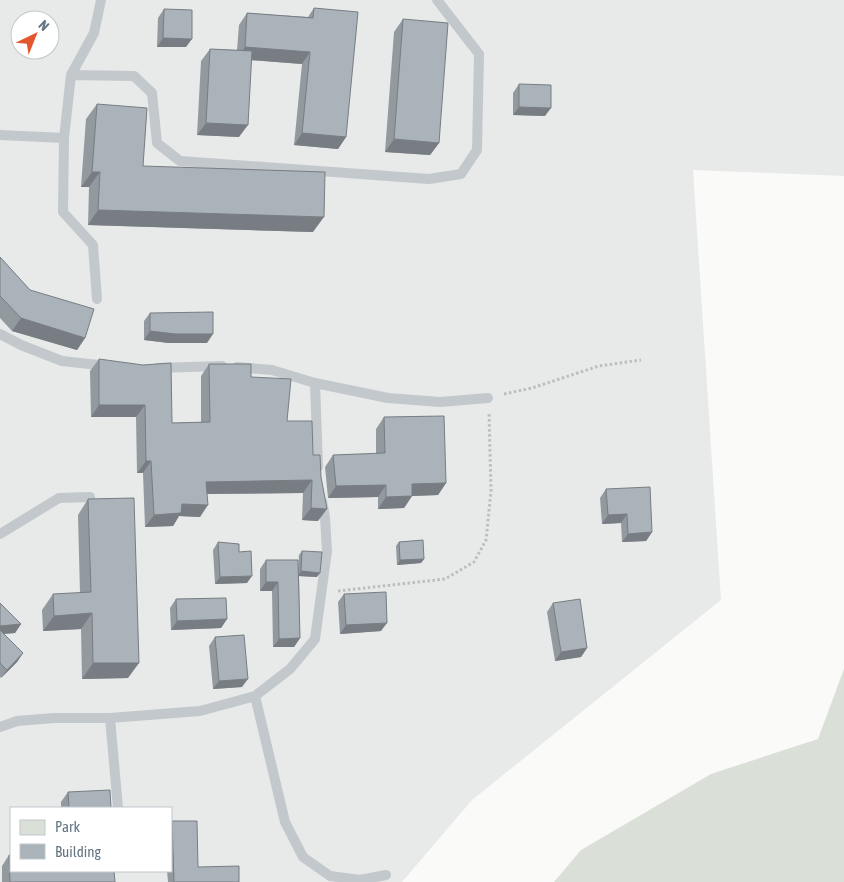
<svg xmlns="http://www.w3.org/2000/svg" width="844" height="882" font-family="'Asap Condensed',sans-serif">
  <rect width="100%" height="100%" fill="#fafaf8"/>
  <path fill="#e8e9e9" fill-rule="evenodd" d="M 0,0 L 844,0 L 844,176 L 693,170 L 721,600 L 472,800 L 402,882 L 0,882 ZM 20,20 L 50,20 L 50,50 L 20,50 ZM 11,808 L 171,808 L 171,871 L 11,871 Z"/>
  <path fill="#dadfd7" d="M 844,669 L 844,882 L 554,882 L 581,850 L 711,774 L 818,739 Z"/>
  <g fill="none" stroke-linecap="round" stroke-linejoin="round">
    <path stroke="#bbbfc2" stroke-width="3" stroke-dasharray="2.5 2.5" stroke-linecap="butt" d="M 504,394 L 532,388 L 599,366 L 641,360
      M 338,591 L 445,579 L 474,562 L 486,540 L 491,491 L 489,413"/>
    <path stroke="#c3c8cc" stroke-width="10" d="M 71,75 L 134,76 L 152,93 L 157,143 L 180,161 L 429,179 L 461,174 L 477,150 L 479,54 L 437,0
      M 0,135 L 64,138 L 63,212 L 93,245 L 97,299
      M 64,138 L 71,75 L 94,33 L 101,0
      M 0,334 L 21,345 L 62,361 L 108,366
      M 237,367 L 272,370 L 315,383 L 388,398 L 440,402 L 488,398
      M 157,368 L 222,366
      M 315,383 L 318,467
      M 0,534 L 59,498 L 90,497
      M 255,696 L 285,822 L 303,857 L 330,876 L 360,880 L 386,875
      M 110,718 L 118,808
      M 0,727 L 17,721 L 54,718 L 110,718 L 200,711 L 255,696 L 290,669 L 315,639 L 327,551 L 325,517 L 322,501"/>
  </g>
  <path fill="#929a9f" d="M 314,8 L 346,137 L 338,149 L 294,145 L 302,64 L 251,60 L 239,137 L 197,135 L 201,61 L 210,49 L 237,50 L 239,25 L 247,13 L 308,17 Z
    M 164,9 L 186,47 L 157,47 L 158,18 Z
    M 403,19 L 439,143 L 430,155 L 385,152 L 394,32 Z
    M 519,84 L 545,116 L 513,115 L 513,93 Z
    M 97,104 L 143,166 L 313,232 L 88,225 L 89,187 L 81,187 L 86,119 Z
    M 0,257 L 30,290 L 85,338 L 77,350 L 12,331 L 0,318 Z
    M 150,313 L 207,343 L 169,343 L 144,340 L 144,321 Z
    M 99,359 L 172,423 L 201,422 L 201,376 L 209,364 L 251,377 L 287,421 L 313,455 L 318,521 L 302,520 L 303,493 L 207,494 L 200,517 L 179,516 L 173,526 L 145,527 L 143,473 L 137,473 L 136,417 L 91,417 L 90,371 Z
    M 384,417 L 446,483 L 438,495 L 412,496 L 404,508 L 378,509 L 378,497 L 328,498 L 325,467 L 333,455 L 376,454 L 376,429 Z
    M 606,489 L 652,532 L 646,541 L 622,542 L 621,523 L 602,524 L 600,498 Z
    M 88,499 L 128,678 L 82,679 L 81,629 L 43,631 L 42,610 L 53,594 L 80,593 L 78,515 Z
    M 218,542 L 239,552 L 247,583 L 215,584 L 213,550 Z
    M 399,542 L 424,559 L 421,563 L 397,565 L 396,546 Z
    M 302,551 L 317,577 L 299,576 L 300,638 L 294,647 L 273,647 L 272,591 L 260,591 L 260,569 L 266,560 L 298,569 L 299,555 Z
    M 344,594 L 381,631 L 340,634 L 338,602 Z
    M 176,599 L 227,619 L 221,628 L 171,630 L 170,608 Z
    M 0,603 L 21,624 L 15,633 L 4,634 L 23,653 L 17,662 L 1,678 L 0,677 Z
    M 553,603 L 587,648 L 581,657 L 555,661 L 547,612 Z
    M 215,637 L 242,687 L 213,689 L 209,646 Z
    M 68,792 L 111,808 L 61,808 L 61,802 Z
    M 172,821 L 198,867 L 239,882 L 168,882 L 167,871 L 171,871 L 171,822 Z
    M 9,855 L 115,882 L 2,882 L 2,866 Z"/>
  <path fill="#777d82" d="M 163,38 L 192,39 L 186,47 L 157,47 Z
    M 245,47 L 310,52 L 302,64 L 237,59 Z
    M 519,107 L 551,108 L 545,116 L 513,115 Z
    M 206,123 L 248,125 L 239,137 L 197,135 Z
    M 302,133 L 346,137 L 338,149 L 294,145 Z
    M 394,139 L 439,143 L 430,155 L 385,152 Z
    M 92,172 L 100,172 L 89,187 L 81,187 Z
    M 98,210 L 324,217 L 313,232 L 88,225 Z
    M 21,318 L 85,338 L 77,350 L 12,331 Z
    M 150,331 L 213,334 L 207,343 L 169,343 L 144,340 Z
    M 99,405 L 145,405 L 136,417 L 91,417 Z
    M 146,461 L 151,461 L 143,473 L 137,473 Z
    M 312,480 L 303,493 L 197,494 L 206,482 Z
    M 446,483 L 438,495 L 412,496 L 404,508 L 378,509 L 386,497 L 412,484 Z
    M 386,485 L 378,497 L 328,498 L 336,486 Z
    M 182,504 L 208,505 L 200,517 L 179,516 L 173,526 L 145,527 L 154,515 Z
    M 311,508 L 327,509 L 318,521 L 302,520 Z
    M 627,514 L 621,523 L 602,524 L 608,515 Z
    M 652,532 L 646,541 L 622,542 L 628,534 Z
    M 424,559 L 421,563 L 397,565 L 400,560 Z
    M 301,571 L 320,573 L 317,577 L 298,576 Z
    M 252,576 L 247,583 L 215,584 L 220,577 Z
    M 266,582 L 278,582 L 272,591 L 260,591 Z
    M 92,613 L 81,629 L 43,631 L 54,616 Z
    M 227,619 L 221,628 L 171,630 L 177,621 Z
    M 387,623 L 381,631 L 340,634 L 346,625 Z
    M 21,624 L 15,633 L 0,634 L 0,626 Z
    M 300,638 L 294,647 L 273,647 L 279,639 Z
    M 587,648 L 581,657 L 555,661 L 561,652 Z
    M 23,653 L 17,662 L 1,678 L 7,670 Z
    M 93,663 L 139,663 L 128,678 L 82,679 Z
    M 248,679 L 242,687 L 213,689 L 219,681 Z"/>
  <path fill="#aab3b9" stroke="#777d82" d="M 314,8 L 358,12 L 346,137 L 302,133 L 310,52 L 245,47 L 247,13 L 313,18 Z
    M 164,9 L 192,10 L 192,39 L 163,38 Z
    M 403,19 L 448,23 L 439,143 L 394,139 Z
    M 210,49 L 252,51 L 248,125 L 206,123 Z
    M 519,84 L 551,85 L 551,108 L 519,107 Z
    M 97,104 L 147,108 L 143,166 L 325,172 L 324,217 L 98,210 L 100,172 L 92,172 Z
    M 0,257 L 30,290 L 94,309 L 85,338 L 21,318 L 0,296 Z
    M 213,312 L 213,334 L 175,334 L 150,331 L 150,313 Z
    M 99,359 L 143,365 L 171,363 L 172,423 L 210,422 L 209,364 L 251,364 L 251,377 L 291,379 L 287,421 L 312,421 L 313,455 L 320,455 L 321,477 L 327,509 L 311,508 L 312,480 L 206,482 L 208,505 L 182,504 L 181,513 L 154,515 L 151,461 L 146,461 L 145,405 L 99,405 Z
    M 444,416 L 446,483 L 412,484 L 412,496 L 386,497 L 386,485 L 336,486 L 333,455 L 385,453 L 384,417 Z
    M 650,487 L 652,532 L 628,534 L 627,514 L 608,515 L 606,489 Z
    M 134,498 L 139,663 L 93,663 L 92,613 L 54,616 L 53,594 L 91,592 L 88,499 Z
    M 423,540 L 424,559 L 400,560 L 399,542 Z
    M 218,542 L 239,544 L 239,552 L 251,551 L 252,576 L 220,577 Z
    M 302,551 L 322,552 L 320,573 L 301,571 Z
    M 266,560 L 298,560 L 300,638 L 279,639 L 278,582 L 266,582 Z
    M 386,592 L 387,623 L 346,625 L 344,594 Z
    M 226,598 L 227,619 L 177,621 L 176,599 Z
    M 580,599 L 587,648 L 561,652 L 553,603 Z
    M 0,603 L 21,624 L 0,626 Z
    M 0,630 L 23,653 L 7,670 L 0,663 Z
    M 244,635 L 248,679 L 219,681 L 215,637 Z
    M 110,790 L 111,808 L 69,808 L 68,792 Z
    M 172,821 L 197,821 L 198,867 L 239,866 L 239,882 L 174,882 Z
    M 9,855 L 11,855 L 11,871 L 114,871 L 115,882 L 10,882 Z"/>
  <rect x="10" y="807" width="162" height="65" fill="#ffffff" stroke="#c1c8cd"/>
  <rect x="20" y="820" width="25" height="15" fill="#dadfd7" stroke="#c1c8cd"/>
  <text x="55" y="832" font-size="15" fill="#657683">Park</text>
  <rect x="20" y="844" width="25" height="15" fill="#aab3b9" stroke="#c1c8cd"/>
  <text x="55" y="857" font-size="15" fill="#657683">Building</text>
  <g transform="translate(35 35) rotate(43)"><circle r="24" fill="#ffffff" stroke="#c1c8cd"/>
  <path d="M0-4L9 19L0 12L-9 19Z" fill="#e4572e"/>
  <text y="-8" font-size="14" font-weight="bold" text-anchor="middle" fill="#657683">N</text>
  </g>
</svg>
